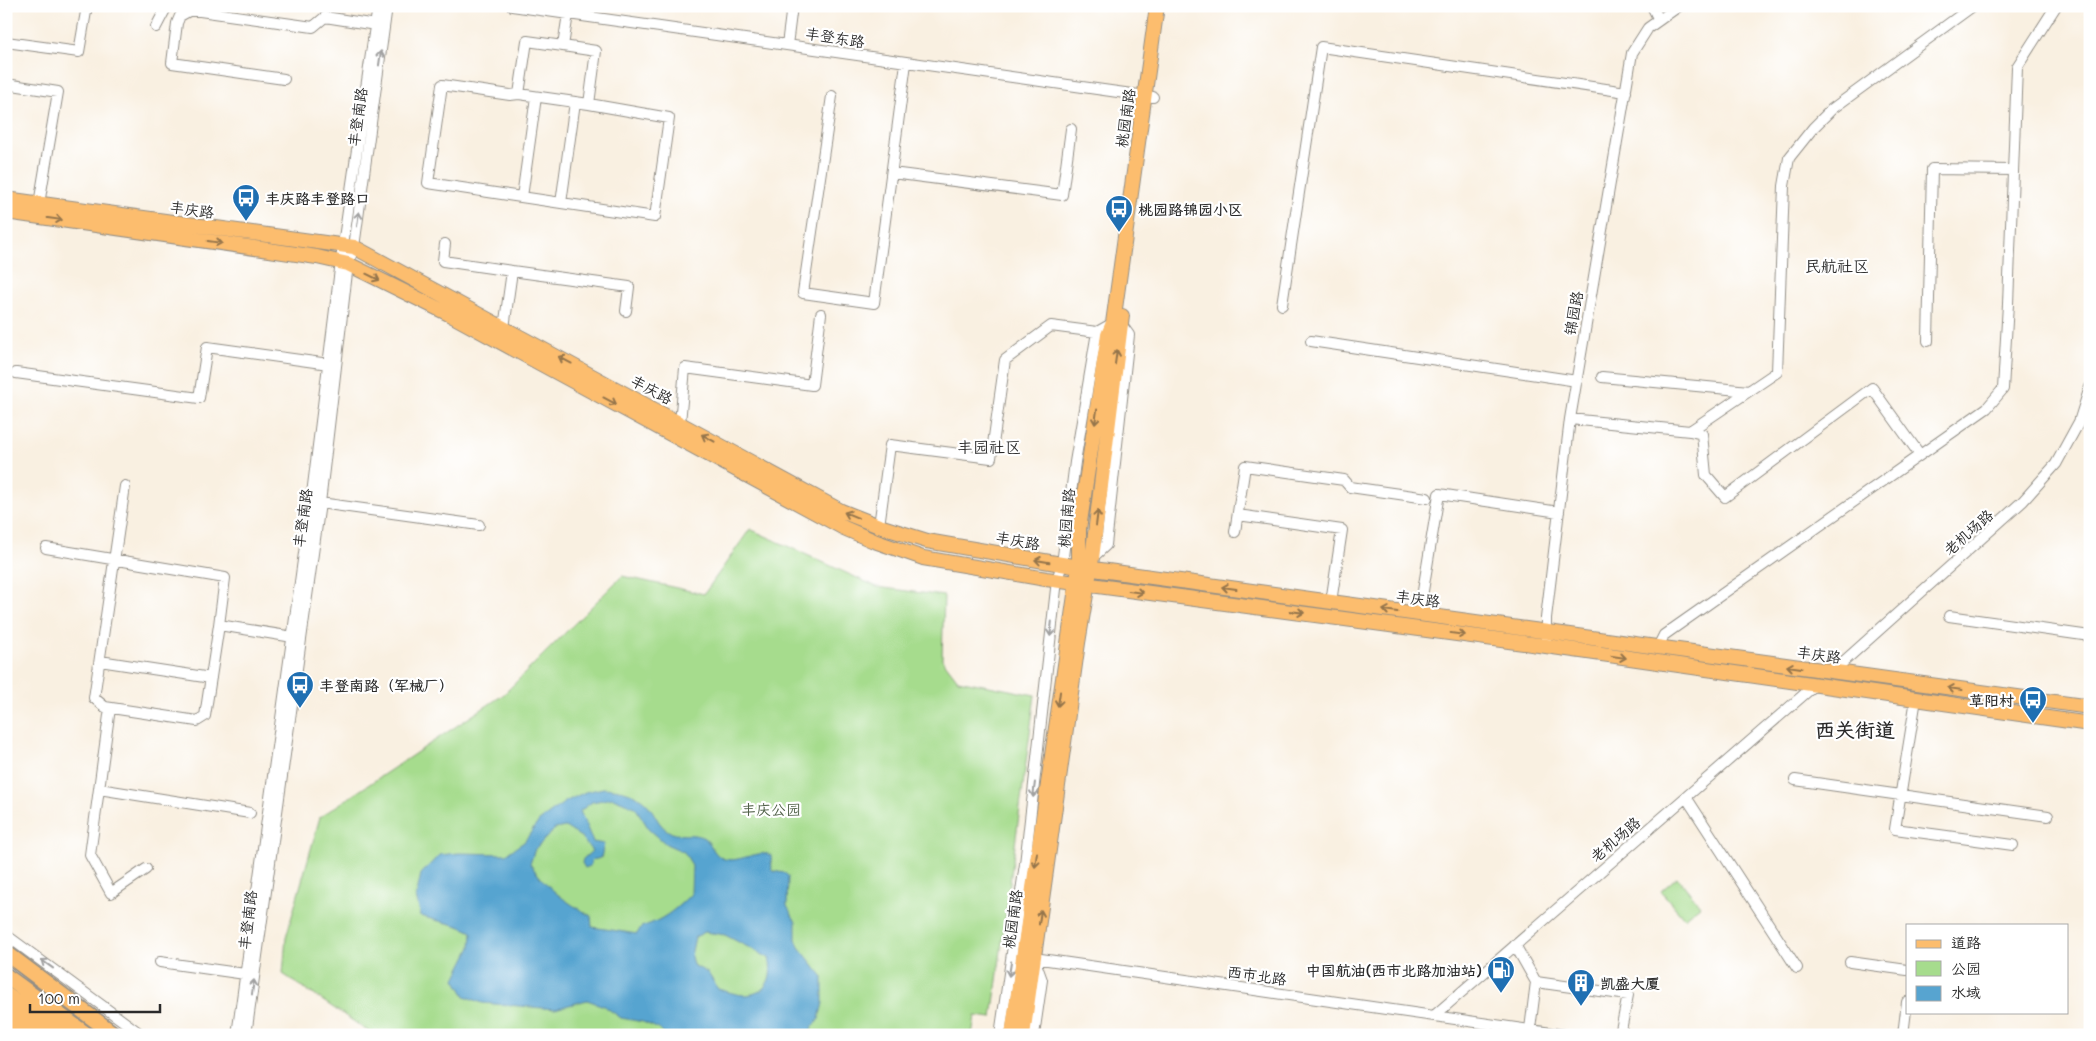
<svg xmlns="http://www.w3.org/2000/svg" width="2096" height="1041" font-family="Mali,'LXGW WenKai TC',sans-serif">
  <rect width="100%" height="100%" fill="#fff"/>
  <filter id="ink" filterUnits="userSpaceOnUse"><feTurbulence type="fractalNoise" baseFrequency=".02" numOctaves="2"/><feDisplacementMap in="SourceGraphic" scale="10" xChannelSelector="R" yChannelSelector="G"/><feConvolveMatrix kernelMatrix="1 2 1 2 8 2 1 2 1" color-interpolation-filters="sRGB"/></filter>
  <filter id="wash" filterUnits="userSpaceOnUse"><feTurbulence type="fractalNoise" baseFrequency=".0096" numOctaves="4" result="noise"/><feDisplacementMap in="SourceGraphic" scale="20" xChannelSelector="R" yChannelSelector="G"/><feGaussianBlur stdDeviation="1.12" result="paint"/><feColorMatrix in="noise" values="0 0 0 0 0 0 0 0 0 0 0 0 0 0 0 0 0 1.4 0 .05"/><feComposite in="paint" operator="in"/></filter>
  <g filter="url(#wash)">
    <rect width="100%" height="100%" fill="#f9f0e1"/>
    <path fill="#a6dc8d" stroke="#68845c" d="M 750,529 L 877,587 L 944,596 L 942,659 L 958,680 L 1035,695 L 992,1018 L 975,1016 L 972,1035 L 374,1035 L 283,974 L 286,937 L 320,817 L 503,695 L 622,576 L 704,594 Z
      M 1677,877 L 1700,905 L 1684,918 L 1661,891 Z"/>
    <path fill="#57a4d0" stroke="#41687e" fill-rule="evenodd" d="M 603,788 C 621,789 640,793 651,809 C 656,816 659,825 667,830 C 678,839 693,831 704,838 C 711,842 713,854 722,858 C 737,865 756,849 771,855 L 772,871 L 785,873 L 788,876 L 787,906 L 796,922 L 796,939 L 799,947 L 823,977 L 823,1003 L 819,1019 L 807,1035 L 665,1035 L 659,1029 L 643,1022 L 621,1018 L 604,1006 L 587,1000 L 555,1009 L 482,1003 L 465,996 L 455,979 L 471,947 L 472,932 C 456,923 438,922 421,916 L 416,897 L 421,874 L 439,855 L 459,853 L 506,854 L 524,842 L 539,821 L 565,802 L 585,792 ZM 613,798 L 635,807 L 649,829 L 666,844 L 684,852 L 692,865 L 691,894 C 674,911 663,920 641,927 L 637,934 L 592,927 L 591,916 C 564,901 548,889 530,864 L 535,849 L 555,829 L 565,827 L 581,837 L 592,851 L 583,859 L 582,863 L 585,868 L 590,866 L 592,860 L 601,858 L 604,844 L 593,842 L 580,811 L 592,802 ZM 705,932 L 725,935 L 769,958 C 774,977 767,994 745,995 C 737,995 726,991 718,989 L 708,973 L 693,965 L 691,956 L 695,937 Z"/>
  </g>
  <g filter="url(#ink)">
    <g fill="none" stroke-linecap="round" stroke-linejoin="round">
      <defs>
        <path id="minor" d="M 512,6 L 1153,97
          M 1652,6 L 1659,20
          M 156,27 L 167,6
          M 6,42 L 79,52 L 87,6
          M 787,45 L 792,6
          M 563,46 L 596,51 L 589,104 L 519,94 L 527,41 L 563,46 L 568,14
          M 284,79 L 172,63 L 177,23 L 180,16 L 189,11 L 200,11 L 313,27 L 325,17 L 376,25
          M 6,84 L 58,92 L 39,204
          M 519,94 L 510,95 L 442,85 L 428,183 L 655,217 L 669,118 L 589,104
          M 832,96 L 803,293 L 874,303 L 906,63
          M 892,173 L 1062,195 L 1071,129
          M 522,197 L 536,97
          M 561,203 L 575,102
          M 445,244 L 443,261 L 512,271
          M 1282,305 L 1321,47 L 1626,92
          M 504,328 L 512,271 L 629,287 L 626,311
          M 1311,341 L 1577,381
          M 1928,341 L 1932,169 L 2013,170
          M 16,373 L 199,398 L 207,347 L 329,364
          M 1602,377 L 1749,391
          M 1570,419 L 1690,431 L 1777,372 L 1784,186 L 1789,158 L 1813,128 L 1832,109 L 1973,6
          M 680,423 L 685,368 L 812,385 L 821,314
          M 1690,431 L 1702,434 L 1706,475 L 1725,497 L 1872,388 L 1920,455
          M 125,486 L 94,698 L 105,707 L 197,721 L 205,716 L 219,625
          M 320,503 L 479,525
          M 1238,515 L 1342,530 L 1331,602
          M 879,526 L 890,445 L 991,458 L 1005,360 L 1051,326 L 1097,332
          M 1235,532 L 1245,466 L 1344,480 L 1350,487 L 1427,498
          M 46,548 L 225,578 L 219,625 L 293,637
          M 1092,558 L 1106,545 L 1129,335 L 1121,324
          M 1419,615 L 1439,494 L 1559,512
          M 1949,616 L 2090,636
          M 1546,646 L 1546,618 L 1570,419 L 1632,53 L 1648,28 L 1679,6
          M 1658,647 L 1664,635 L 1987,408 L 2003,389 L 2008,304 L 2017,67 L 2056,6
          M 100,661 L 211,678
          M 1832,672 L 2023,501 L 2056,464 L 2079,422 L 2090,387
          M 1916,699 L 1895,829 L 2013,845
          M 110,708 L 90,855 L 111,893 L 146,869
          M 1795,780 L 2048,816
          M 99,789 L 250,813
          M 1686,797 L 1797,968
          M 6,935 L 142,1035
          M 1515,945 L 1536,982 L 1530,1029
          M 160,962 L 245,974
          M 1850,962 L 1907,970
          M 1536,982 L 1628,995 L 1620,1035
          M 1435,1015 L 1815,685
          M 6,1032 L 11,1035
          M 237,1035 L 310,510 L 343,245 L 378,6
          M 246,1035 L 320,503 L 348,264 L 354,247 L 387,6
          M 1000,1035 L 1025,864 L 1057,580 L 1062,564 L 1075,462 L 1097,332 L 1113,323
          M 1034,1035 L 1042,980 L 1034,958 L 1565,1035
          M 1903,1035 L 1907,1002"/>
        <path id="major" d="M 6,199 L 354,247 L 841,511 L 879,526 L 927,541 L 1079,567 L 2090,707
          M 6,212 L 317,257 L 348,264 L 449,314 L 844,528 L 874,541 L 923,558 L 1046,579 L 1546,646 L 2090,724
          M 6,1017 L 30,1035
          M 1012,1035 L 1079,567 L 1079,529 L 1108,335 L 1113,323 L 1157,6
          M 1023,1035 L 1078,643 L 1092,558 L 1122,316"/>
        <path id="highway" d="M 6,953 L 115,1035
          M 6,976 L 87,1035
          M 6,995 L 65,1035
          M 6,1005 L 45,1035"/>
      </defs>
      <use href="#minor" stroke="#928e86" stroke-width="12"/>
      <use href="#major" stroke="#928e86" stroke-width="16"/>
      <use href="#highway" stroke="#928e86" stroke-width="18"/>
      <use href="#minor" stroke="#fff" stroke-width="10"/>
      <use href="#major" stroke="#fcbd6e" stroke-width="14"/>
      <use href="#highway" stroke="#fcbd6e" stroke-width="15"/>
    </g>
    <defs><path id="oneway-shaft" d="M-6 0H5M1.5-3L5.5 0L1.5 3" fill="none" stroke-width="1.6" stroke-linecap="round" stroke-linejoin="round" transform="scale(1.25)"/></defs>
    <g stroke="#a0a0a0">
      <use href="#oneway-shaft" transform="translate(380 58) rotate(-82)"/>
      <use href="#oneway-shaft" transform="translate(358 219) rotate(-82)"/>
      <use href="#oneway-shaft" transform="translate(1051 629) rotate(96)"/>
      <use href="#oneway-shaft" transform="translate(1034 790) rotate(97)"/>
      <use href="#oneway-shaft" transform="translate(47 964) rotate(-144)"/>
      <use href="#oneway-shaft" transform="translate(1010 969) rotate(99)"/>
      <use href="#oneway-shaft" transform="translate(253 987) rotate(-82)"/>
    </g>
    <g stroke="#94744c">
      <use href="#oneway-shaft" transform="translate(55 219) rotate(8)"/>
      <use href="#oneway-shaft" transform="translate(215 242) rotate(8)"/>
      <use href="#oneway-shaft" transform="translate(373 277) rotate(26)"/>
      <use href="#oneway-shaft" transform="translate(1116 357) rotate(-82)"/>
      <use href="#oneway-shaft" transform="translate(565 360) rotate(-152)"/>
      <use href="#oneway-shaft" transform="translate(610 401) rotate(28)"/>
      <use href="#oneway-shaft" transform="translate(1096 417) rotate(98)"/>
      <use href="#oneway-shaft" transform="translate(708 438) rotate(-151)"/>
      <use href="#oneway-shaft" transform="translate(851 515) rotate(-158)"/>
      <use href="#oneway-shaft" transform="translate(1097 518) rotate(-83)"/>
      <use href="#oneway-shaft" transform="translate(1042 561) rotate(-171)"/>
      <use href="#oneway-shaft" transform="translate(1229 588) rotate(-172)"/>
      <use href="#oneway-shaft" transform="translate(1136 592) rotate(8)"/>
      <use href="#oneway-shaft" transform="translate(1390 611) rotate(-172)"/>
      <use href="#oneway-shaft" transform="translate(1297 612) rotate(7)"/>
      <use href="#oneway-shaft" transform="translate(1458 634) rotate(8)"/>
      <use href="#oneway-shaft" transform="translate(1619 657) rotate(8)"/>
      <use href="#oneway-shaft" transform="translate(1794 667) rotate(-172)"/>
      <use href="#oneway-shaft" transform="translate(1955 689) rotate(-172)"/>
      <use href="#oneway-shaft" transform="translate(1059 699) rotate(98)"/>
      <use href="#oneway-shaft" transform="translate(1036 860) rotate(98)"/>
      <use href="#oneway-shaft" transform="translate(1040 917) rotate(-82)"/>
    </g>
  </g>
  <defs>
    <symbol id="bus-pin" viewBox="-11 -11 22 30"><path d="M0 17L-7.5 6A9.5 9.5 0 1 1 7.5 6Z" fill="#1f6fb2" stroke="#fff"/><path d="M-5-6H5V4H4V6H2V4H-2V6H-4V4H-5ZM-3.5-4V0h7V-4ZM-3.5 1.2v1.5H-2V1.2ZM2 1.2v1.5H3.5V1.2Z" fill="#fff"/></symbol>
    <symbol id="fuel-pin" viewBox="-11 -11 22 30"><path d="M0 17L-7.5 6A9.5 9.5 0 1 1 7.5 6Z" fill="#1f6fb2" stroke="#fff"/><path d="M-5.5-6h7V0h2V4h1.3V-2.5L3-4.5l.8-.8L6-3V5H2.5V1h-1V6h-7ZM-4.2-4.7v3.2H.2V-4.7Z" fill="#fff"/></symbol>
    <symbol id="building-pin" viewBox="-11 -11 22 30"><path d="M0 17L-7.5 6A9.5 9.5 0 1 1 7.5 6Z" fill="#1f6fb2" stroke="#fff"/><path d="M-4-6H4V6H1V3H-1V6H-4ZM-2.5-4.3h1.7v1.8h-1.7ZM.8-4.3h1.7v1.8H.8ZM-2.5-1h1.7V.8h-1.7ZM.8-1h1.7V.8H.8Z" fill="#fff"/></symbol>
  </defs>
  <g fill-rule="evenodd">
    <use href="#bus-pin" x="230" y="182" width="32" height="43"/>
    <use href="#bus-pin" x="1103" y="193" width="32" height="43"/>
    <use href="#bus-pin" x="284" y="669" width="32" height="43"/>
    <use href="#bus-pin" x="2017" y="684" width="32" height="43"/>
    <use href="#fuel-pin" x="1485" y="954" width="32" height="43"/>
    <use href="#building-pin" x="1565" y="967" width="32" height="43"/>
  </g>
  <g text-anchor="middle" dominant-baseline="central" stroke-width="4.5" stroke-linejoin="round" paint-order="stroke">
    <g font-size="15" fill="#2b2b2b" stroke="#fff">
      <text transform="translate(835 37) rotate(9)">丰登东路</text>
      <text transform="translate(357 117) rotate(-82)">丰登南路</text>
      <text transform="translate(1125 118) rotate(-82)">桃园南路</text>
      <text transform="translate(192 209) rotate(8)">丰庆路</text>
      <text transform="translate(1573 313) rotate(-80)">锦园路</text>
      <text transform="translate(652 389) rotate(28)">丰庆路</text>
      <text transform="translate(302 518) rotate(-82)">丰登南路</text>
      <text transform="translate(1066 518) rotate(-85)">桃园南路</text>
      <text transform="translate(1968 532) rotate(-42)">老机场路</text>
      <text transform="translate(1018 540) rotate(10)">丰庆路</text>
      <text transform="translate(1418 598) rotate(8)">丰庆路</text>
      <text transform="translate(1819 654) rotate(8)">丰庆路</text>
      <text transform="translate(1615 839) rotate(-41)">老机场路</text>
      <text transform="translate(1012 919) rotate(-82)">桃园南路</text>
      <text transform="translate(247 920) rotate(-83)">丰登南路</text>
      <text transform="translate(1257 975) rotate(8)">西市北路</text>
    </g>
    <g font-size="15" font-weight="bold" fill="#2b2b2b" stroke="#fff" text-anchor="start">
      <text x="265" y="198">丰庆路丰登路口</text>
      <text x="1138" y="209">桃园路锦园小区</text>
      <text x="319" y="685">丰登南路（军械厂）</text>
      <text x="2014" y="700" text-anchor="end">草阳村</text>
      <text x="1482" y="970" text-anchor="end">中国航油(西市北路加油站)</text>
      <text x="1600" y="983">凯盛大厦</text>
    </g>
    <g font-size="15" fill="#506048" stroke="#fff">
      <text x="771" y="809">丰庆公园</text>
    </g>
    <g font-size="16" fill="#2b2b2b" stroke="#fff">
      <text x="1837" y="265">民航社区</text>
      <text x="989" y="446">丰园社区</text>
    </g>
    <g font-size="20" font-weight="bold" fill="#2b2b2b" stroke="#fff">
      <text x="1855" y="729">西关街道</text>
    </g>
  </g>
  <rect width="2096" height="1041" fill="none" stroke="#fff" stroke-width="25"/>
  <rect x="1906" y="924" width="162" height="90" fill="#ffffff" stroke="#aaaaaa"/>
  <rect x="1916" y="940" width="25" height="8" fill="#fcbd6e" stroke="#aaaaaa"/>
  <text x="1951" y="948" font-size="15" fill="#2b2b2b">道路</text>
  <rect x="1916" y="961" width="25" height="15" fill="#a6dc8d" stroke="#aaaaaa"/>
  <text x="1951" y="974" font-size="15" fill="#2b2b2b">公园</text>
  <rect x="1916" y="986" width="25" height="15" fill="#57a4d0" stroke="#aaaaaa"/>
  <text x="1951" y="998" font-size="15" fill="#2b2b2b">水域</text>
  <path d="M30 1004v8h130v-8" fill="none" stroke="#2b2b2b" stroke-width="2.5"/>
  <text x="38" y="1004" font-size="15" fill="#2b2b2b" stroke="#ffffff" stroke-width="4" paint-order="stroke">100 m</text>
</svg>
